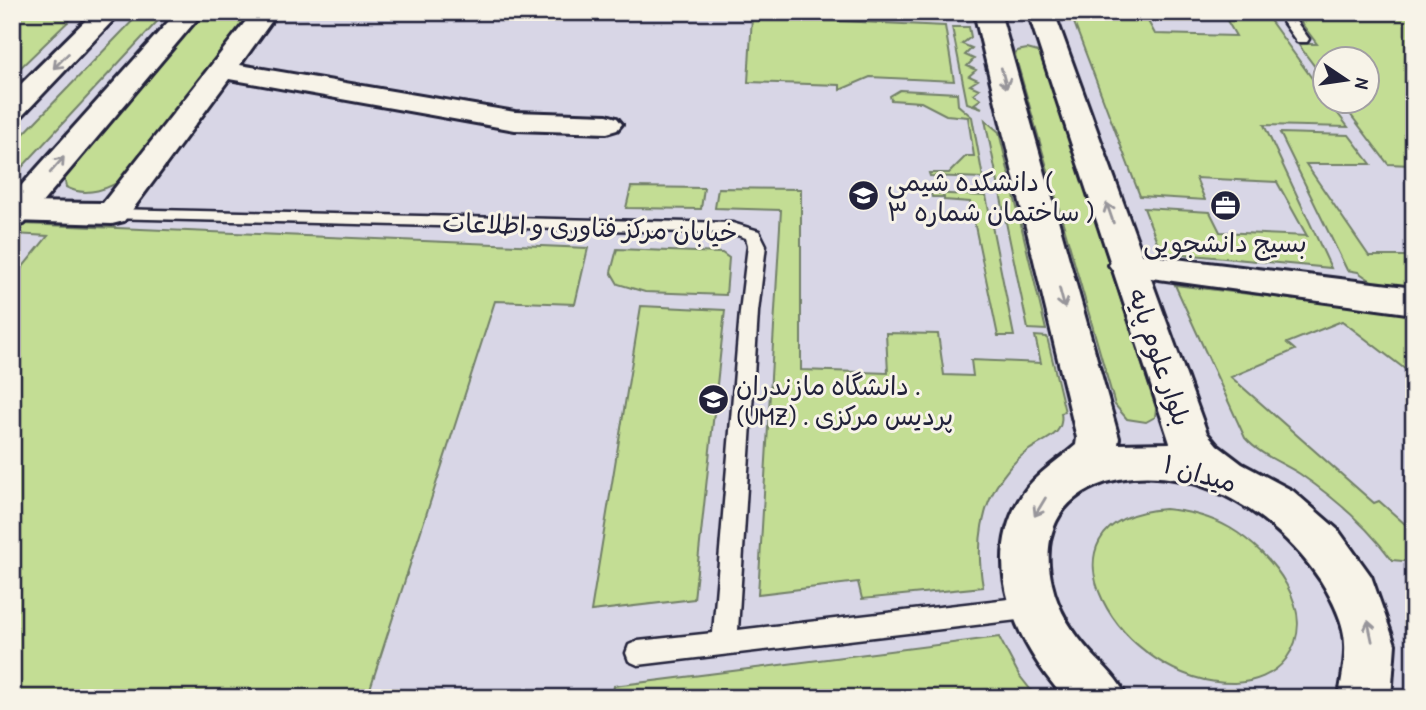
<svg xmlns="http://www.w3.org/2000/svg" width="1426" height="710" font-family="'Patrick Hand','Playpen Sans Arabic',sans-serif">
  <rect width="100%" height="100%" fill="#e9e6e7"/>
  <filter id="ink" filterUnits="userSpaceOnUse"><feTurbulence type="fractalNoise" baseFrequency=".0143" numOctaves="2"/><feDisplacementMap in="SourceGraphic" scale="14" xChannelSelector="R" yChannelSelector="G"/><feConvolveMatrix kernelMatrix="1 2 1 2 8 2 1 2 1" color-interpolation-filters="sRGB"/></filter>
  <g filter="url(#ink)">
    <path fill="#d8d6e6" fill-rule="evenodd" d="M 12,12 L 1414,12 L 1414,698 L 12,698 ZM 1324,60 L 1366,60 L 1366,102 L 1324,102 Z"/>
    <path fill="#c3dd94" stroke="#728068" stroke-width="2" d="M 12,12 L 78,12 L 12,76 Z
      M 141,12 L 166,12 L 12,178 L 12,146 Z
      M 203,12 L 254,12 L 127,176 C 110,189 86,198 66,187 L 64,176 Z
      M 1070,12 L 1143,12 L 1155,34 L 1236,36 L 1222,12 L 1264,12 L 1324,95 L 1324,102 L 1329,102 L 1348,127 L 1264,125 L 1331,268 L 1161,252 L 1144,208 L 1210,212 L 1220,232 L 1307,236 L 1277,182 L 1196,178 L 1205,200 L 1140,196 Z
      M 1293,12 L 1414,12 L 1414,168 L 1411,165 L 1388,164 L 1341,102 L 1366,102 L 1366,60 L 1324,60 L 1324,79 L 1298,44 L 1317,44 Z
      M 752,17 L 945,26 L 954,81 L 870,77 L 840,90 L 840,85 L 748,82 Z
      M 952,27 L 969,27 L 971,37 L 962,44 L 972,48 L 965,55 L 974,59 L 967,66 L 976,70 L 969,76 L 978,80 L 970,85 L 979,89 L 973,94 L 981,99 L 974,104 L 982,108 L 967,103 Z
      M 1027,49 L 1038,52 L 1042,56 L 1156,408 L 1155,417 L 1146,422 L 1127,419 L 1115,405 L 1015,55 L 1017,51 Z
      M 900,90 L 957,93 L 958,105 L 972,117 L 983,178 L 930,176 L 929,173 L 949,173 L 966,156 L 974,156 L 968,117 L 946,115 L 921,102 L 891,100 L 890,96 Z
      M 985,120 L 999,132 L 1046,330 L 1028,329 Z
      M 1280,133 L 1349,135 L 1371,164 L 1306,164 L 1369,256 L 1414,256 L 1414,290 L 1376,284 L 1358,272 L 1347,270 Z
      M 631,187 L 704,188 L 701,209 L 626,208 Z
      M 718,188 L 801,189 L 801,370 L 888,373 L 886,333 L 938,334 L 944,375 L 973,376 L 971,360 L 1041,363 L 1035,336 L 1047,337 L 1065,412 L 1061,413 C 1065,436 1044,439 1029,450 C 1016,459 1004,473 996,487 C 979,517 977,553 983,587 L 862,599 L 858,582 L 758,594 L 781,210 L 715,208 Z
      M 931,193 L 986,196 L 1014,336 L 998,336 L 970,202 L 944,200 L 944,197 L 932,197 Z
      M 23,224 L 588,248 L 575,304 L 495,301 L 367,698 L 12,698 L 12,280 L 48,236 L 13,234 Z
      M 617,249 L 722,253 L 729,258 L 726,295 L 645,292 L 618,284 L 611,272 Z
      M 1175,285 L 1414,314 L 1414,376 L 1342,321 L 1287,343 L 1295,350 L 1231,377 L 1374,503 L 1379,501 L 1414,532 L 1414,562 L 1392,560 C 1367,526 1335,498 1300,474 C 1281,462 1260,455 1245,438 Z
      M 641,306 L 725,310 L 694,599 L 591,611 Z
      M 1165,509 C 1187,511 1211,517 1230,528 C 1271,552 1321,612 1286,659 C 1274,675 1254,682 1235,683 C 1118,685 1023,519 1165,509 Z
      M 999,637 L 1019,675 L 1037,698 L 612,698 L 614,686 Z"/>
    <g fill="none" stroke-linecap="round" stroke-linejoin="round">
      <defs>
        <path id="service" d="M 929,12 L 992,12 L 993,14 L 987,18 L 935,16 Z
          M 1276,12 L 1289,12 L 1309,39 L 1307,42 L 1297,42 Z
          M 112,209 L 732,223 L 759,231 L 766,245 L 758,312 L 738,630 L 1034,596 L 1043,599 L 1046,607 L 1043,615 L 1034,618 L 638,665 L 629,661 L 626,653 L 629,645 L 638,641 L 713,633 L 740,312 L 748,245 L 746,238 L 731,233 L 106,218 L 104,214 Z"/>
        <path id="minor" d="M 253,12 L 278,12 L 240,65 L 515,112 L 607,115 L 617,118 L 622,124 L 617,130 L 607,133 L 515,130 L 229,79 L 124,221 L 112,224 L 12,221 L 12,203 L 16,202 L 103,203 Z
          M 1127,253 L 1414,288 L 1414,314 L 1115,273 L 1109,265 L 1115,257 Z"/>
        <path id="secondary" d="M 94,12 L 121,12 L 22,116 L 12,119 L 12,93 Z
          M 177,12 L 203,12 L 24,224 L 12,227 L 12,196 Z
          M 974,12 L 1000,12 L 1119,438 L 1118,444 L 1170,443 L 1028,12 L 1054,12 L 1207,433 L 1217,445 L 1242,464 L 1293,491 L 1338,530 L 1371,576 L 1395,644 L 1391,698 L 1339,698 C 1341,681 1346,662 1345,645 C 1345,623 1332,599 1321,581 C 1295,542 1256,508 1213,490 C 1137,458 1028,481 1052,584 C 1058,611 1073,633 1091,653 C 1105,668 1118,678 1127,698 L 1065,698 C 1015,643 978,560 1024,492 C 1037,473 1059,460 1076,445 L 1077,438 Z"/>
      </defs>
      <use href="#service" stroke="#22223b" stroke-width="5"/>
      <use href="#minor" stroke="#22223b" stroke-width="6"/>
      <use href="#secondary" stroke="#22223b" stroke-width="6"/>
      <use href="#service" fill="#f7f3e8" fill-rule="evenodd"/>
      <use href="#minor" fill="#f7f3e8" fill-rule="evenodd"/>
      <use href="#secondary" fill="#f7f3e8" fill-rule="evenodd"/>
    </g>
    <defs><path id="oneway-shaft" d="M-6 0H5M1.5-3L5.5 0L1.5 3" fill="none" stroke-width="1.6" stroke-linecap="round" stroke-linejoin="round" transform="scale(1.75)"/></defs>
    <g stroke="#97959a">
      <use href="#oneway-shaft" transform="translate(61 61) rotate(135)"/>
      <use href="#oneway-shaft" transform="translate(1004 78) rotate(75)"/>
      <use href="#oneway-shaft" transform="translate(57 165) rotate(-49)"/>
      <use href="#oneway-shaft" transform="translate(1110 213) rotate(-109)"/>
      <use href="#oneway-shaft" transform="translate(1062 298) rotate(75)"/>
      <use href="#oneway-shaft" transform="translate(1040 507) rotate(121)"/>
      <use href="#oneway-shaft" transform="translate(1370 631) rotate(-102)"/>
    </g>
  </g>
  <defs>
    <symbol id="university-disc" viewBox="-11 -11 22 22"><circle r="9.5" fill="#22223b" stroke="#f7f3e8"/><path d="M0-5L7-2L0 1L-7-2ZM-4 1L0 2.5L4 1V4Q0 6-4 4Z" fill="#fff"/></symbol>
    <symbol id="office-disc" viewBox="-11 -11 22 22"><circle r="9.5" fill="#22223b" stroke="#f7f3e8"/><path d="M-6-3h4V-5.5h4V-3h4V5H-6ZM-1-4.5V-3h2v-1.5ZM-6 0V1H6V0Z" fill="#fff"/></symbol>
  </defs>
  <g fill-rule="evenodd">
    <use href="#university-disc" x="846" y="178" width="35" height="35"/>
    <use href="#office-disc" x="1208" y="188" width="35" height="35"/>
    <use href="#university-disc" x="696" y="382" width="35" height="35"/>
  </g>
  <g text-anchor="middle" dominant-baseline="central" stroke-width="6" stroke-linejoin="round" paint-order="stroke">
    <g font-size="26" fill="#22223b" stroke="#f7f3e8" text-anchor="start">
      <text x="887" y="181">دانشکده شیمی (<tspan x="887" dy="30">ساختمان شماره ۳ )</tspan></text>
      <text x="1225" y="242" text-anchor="middle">بسیج دانشجویی</text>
      <text x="736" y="385">دانشگاه مازندران .<tspan x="736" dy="30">(UMZ) . پردیس مرکزی</tspan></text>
    </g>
    <g font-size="26" fill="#22223b" stroke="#f7f3e8">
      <text transform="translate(590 227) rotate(2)">خیابان مرکز فناوری و اطلاعات</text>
      <text transform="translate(1160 357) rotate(71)">بلوار علوم پایه</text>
      <text transform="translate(1200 473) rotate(16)">میدان ۱</text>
    </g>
  </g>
  <rect width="1426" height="710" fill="none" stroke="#f7f3e8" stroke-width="42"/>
  <rect x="21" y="21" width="1384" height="668" fill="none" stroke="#22223b" stroke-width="2.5" filter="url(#ink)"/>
  <g transform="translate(1346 80) rotate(103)"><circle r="33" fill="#f7f3e8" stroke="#a29fa3" stroke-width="2"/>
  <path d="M0-5L12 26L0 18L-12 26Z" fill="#22223b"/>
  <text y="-10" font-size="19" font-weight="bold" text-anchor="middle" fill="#22223b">N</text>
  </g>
</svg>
